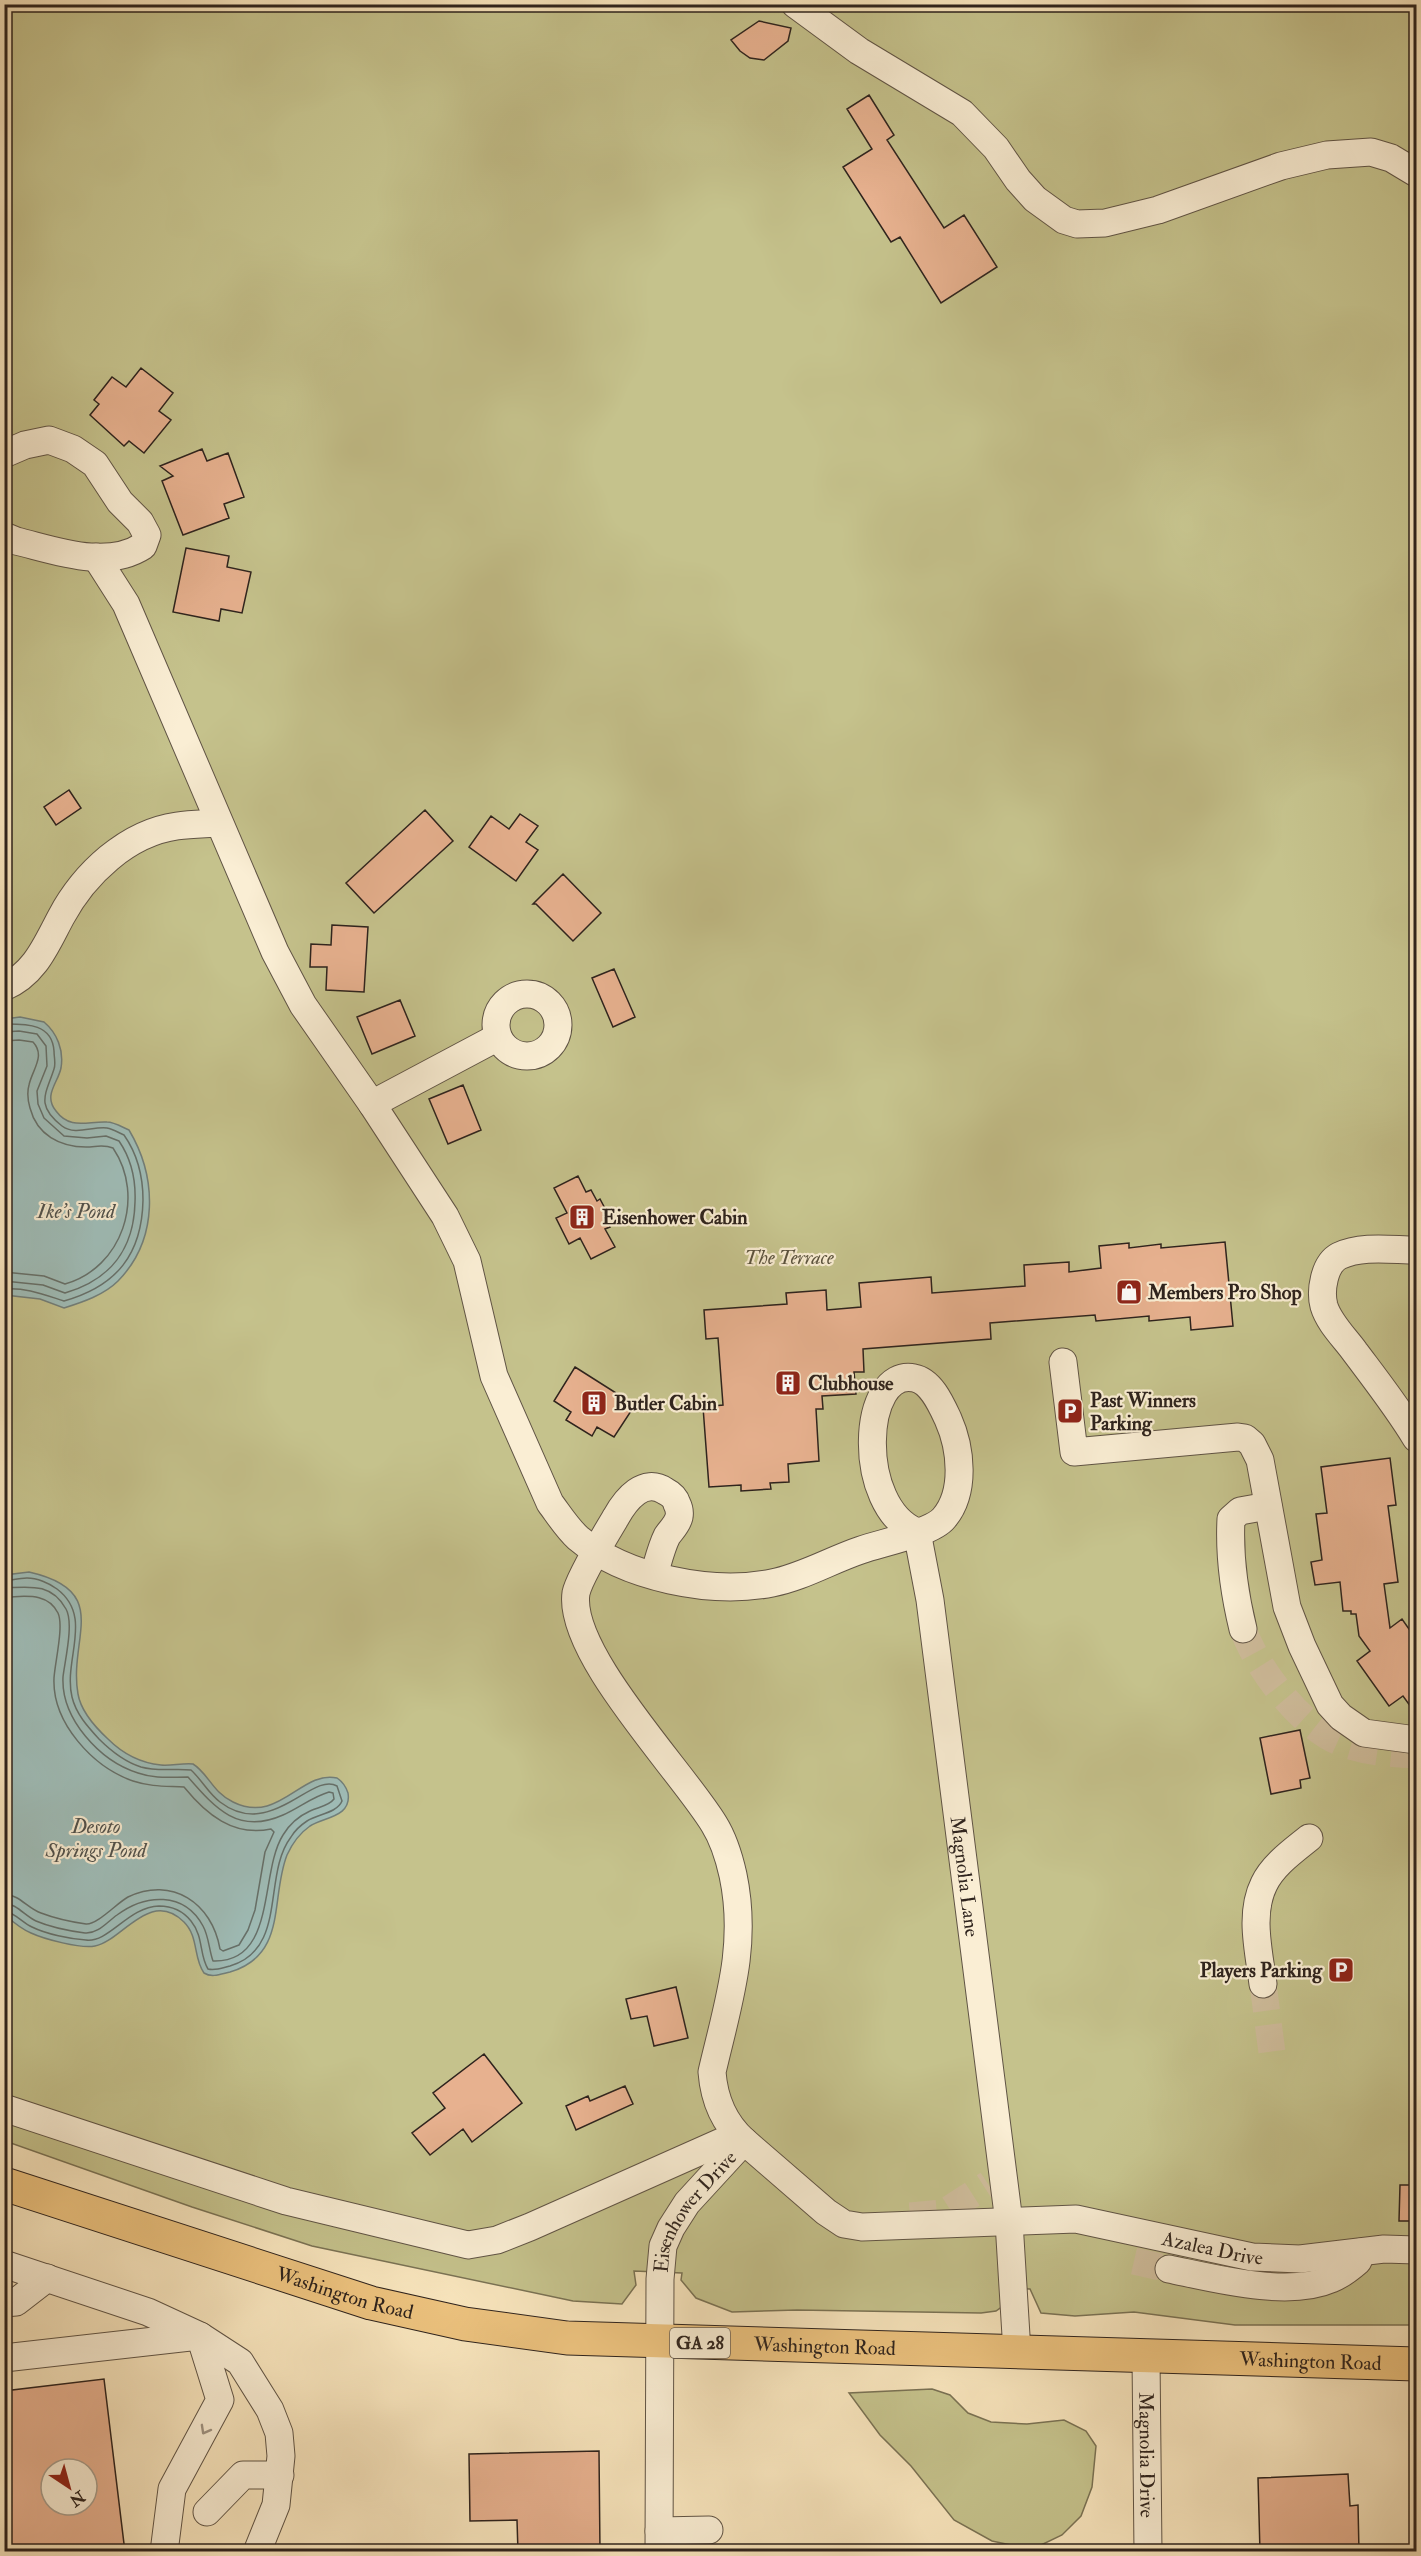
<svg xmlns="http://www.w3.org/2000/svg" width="1421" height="2556" font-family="'IM FELL Double Pica',serif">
  <rect width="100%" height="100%" fill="#f8e5bd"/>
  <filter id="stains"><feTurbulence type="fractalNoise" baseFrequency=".00333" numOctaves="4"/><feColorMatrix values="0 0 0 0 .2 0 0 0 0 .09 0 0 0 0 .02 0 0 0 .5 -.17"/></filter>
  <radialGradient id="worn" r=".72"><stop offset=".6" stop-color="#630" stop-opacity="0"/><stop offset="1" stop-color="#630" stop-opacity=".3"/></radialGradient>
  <path fill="#c5c28c" stroke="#7a7254" stroke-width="1.5" d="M 5,5 L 1416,5 L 1416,2325 L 1235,2325 L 1134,2312 L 1075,2316 L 1041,2313 L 1030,2289 L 1007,2288 L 1007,2303 L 996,2311 L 981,2313 L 797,2310 L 732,2312 L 696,2298 L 681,2280 L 682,2273 L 634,2271 L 636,2285 L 622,2304 L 573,2301 L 312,2246 L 192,2207 L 5,2141 Z
    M 932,2389 L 950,2395 L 968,2413 L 991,2422 L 1027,2424 L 1064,2420 L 1086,2431 L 1096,2446 L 1092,2487 L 1081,2516 L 1062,2535 L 1041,2545 L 1020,2547 L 992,2541 L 954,2520 L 911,2466 L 880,2435 L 849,2393 Z"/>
  <path fill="#9fbdb8" stroke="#727f7a" stroke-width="1.5" d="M 20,1017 L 44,1022 C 57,1033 64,1050 61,1068 C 58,1083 43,1095 56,1111 C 70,1130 87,1121 107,1122 C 114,1122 122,1127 129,1130 C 157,1177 159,1239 118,1281 C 104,1295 83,1302 64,1308 L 40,1299 L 5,1295 L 5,1019 Z
    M 29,1572 C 113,1591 68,1638 78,1694 C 81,1712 95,1727 108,1739 C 122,1753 141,1763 161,1765 C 171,1766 182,1763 193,1764 C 208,1773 213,1793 233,1802 C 279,1825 301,1770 337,1778 C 343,1782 346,1787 348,1793 C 352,1817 324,1817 310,1826 C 300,1833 292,1844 287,1855 C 270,1898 288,1955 230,1972 C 221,1974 212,1978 204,1973 C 193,1958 199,1937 184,1922 C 150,1888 122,1941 95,1946 C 81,1949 44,1939 31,1933 C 21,1929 13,1922 5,1915 L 5,1575 Z"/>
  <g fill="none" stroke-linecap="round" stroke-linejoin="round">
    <path stroke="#66706a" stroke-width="1.5" d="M 4,1024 C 26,1024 52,1023 54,1051 C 54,1057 56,1064 54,1069 C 46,1094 35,1105 62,1126 C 75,1136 93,1126 107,1128 C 113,1129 119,1133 124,1135 C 138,1155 143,1176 143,1200 C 142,1254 117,1286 64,1301 C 45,1295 26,1287 4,1289
      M 4,1032 L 19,1031 L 37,1034 L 46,1046 L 47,1066 L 37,1091 L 38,1104 L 44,1118 L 64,1136 L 87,1138 L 106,1136 L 119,1141 C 132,1160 136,1179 135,1202 C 134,1249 110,1280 65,1293 L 43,1285 L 4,1281
      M 4,1041 L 19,1040 L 33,1042 C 46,1056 32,1070 29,1085 C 27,1092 28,1101 30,1108 C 37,1135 60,1147 86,1147 C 96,1147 103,1144 113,1148 C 146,1197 122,1268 65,1284 L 44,1276 L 4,1272
      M 4,1581 C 12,1580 20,1578 27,1578 C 37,1578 49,1583 57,1589 C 94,1617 63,1659 72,1697 C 76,1714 88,1727 99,1739 C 111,1751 125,1762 141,1767 C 159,1772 174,1768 191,1770 C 202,1780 208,1793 220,1802 C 271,1841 312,1771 337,1786 L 342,1801 C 337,1813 318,1814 307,1821 C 301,1825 295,1830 291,1837 C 262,1875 288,1949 230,1966 C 222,1968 215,1971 208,1969 C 199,1955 204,1937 191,1921 C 183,1911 172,1906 159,1906 C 128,1907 109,1943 86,1940 C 70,1939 46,1934 32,1927 C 23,1923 14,1912 4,1911
      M 4,1588 C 28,1587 51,1582 66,1609 C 74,1623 65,1660 63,1677 C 61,1719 100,1761 138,1773 C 155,1779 170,1777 188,1777 C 215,1808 238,1835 283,1815 C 299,1808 312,1797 329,1792 L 333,1793 L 334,1799 C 329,1806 318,1807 310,1811 C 299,1816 289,1825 283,1835 C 259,1873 277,1963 213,1961 C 209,1950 209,1937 203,1926 C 184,1891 145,1894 117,1915 C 107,1922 98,1934 85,1933 C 70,1931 50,1927 36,1921 C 25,1916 17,1904 4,1903
      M 4,1597 C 23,1597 47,1591 58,1613 C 64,1626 55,1662 54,1678 C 52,1723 93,1767 133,1781 C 151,1787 166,1786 184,1787 C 206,1814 233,1837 271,1829 L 274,1832 L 265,1852 L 255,1910 L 248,1930 L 239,1945 L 223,1951 L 220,1949 C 212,1903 172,1876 128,1897 C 117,1903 97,1925 86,1924 C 72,1922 54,1918 41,1913 C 27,1908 20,1895 4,1894"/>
  </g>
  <path fill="#e7b18f" stroke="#2e231d" stroke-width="1.5" fill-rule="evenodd" d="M 759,21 L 791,28 L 788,41 L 764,60 L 750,58 L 740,51 L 731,40 Z
    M 869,95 L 894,135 L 887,140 L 944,228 L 964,215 L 997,267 L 941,303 L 900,237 L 891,242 L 843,167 L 872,149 L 847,109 Z
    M 141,368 L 173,393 L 159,411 L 171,420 L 144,453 L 129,441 L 124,446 L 90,415 L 99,404 L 94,400 L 112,377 L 126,387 Z
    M 202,449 L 207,461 L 228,453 L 244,497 L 224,504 L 229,518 L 183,535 L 162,481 L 173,476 L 160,466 Z
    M 186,548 L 229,556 L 227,567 L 251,572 L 242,613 L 221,609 L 219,621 L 173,612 Z
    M 69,790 L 81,808 L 56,825 L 44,807 Z
    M 425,810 L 453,841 L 374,913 L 346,883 Z
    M 520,814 L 538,826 L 526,842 L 538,850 L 516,881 L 469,847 L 491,816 L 509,829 Z
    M 563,874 L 601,913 L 573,941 L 536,904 L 533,904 Z
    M 332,925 L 368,927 L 364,992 L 326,990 L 327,967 L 310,967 L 311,944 L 331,945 Z
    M 614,969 L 635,1017 L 613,1027 L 592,978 Z
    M 400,1000 L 415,1036 L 372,1054 L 357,1017 Z
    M 463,1085 L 481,1130 L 448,1144 L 429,1099 Z
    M 578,1176 L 586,1192 L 591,1190 L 597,1201 L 600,1199 L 608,1214 L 604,1215 L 610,1227 L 605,1229 L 615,1247 L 591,1259 L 580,1238 L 569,1244 L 556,1218 L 567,1213 L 554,1188 Z
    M 1225,1242 L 1233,1326 L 1191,1330 L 1190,1317 L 1149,1321 L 1149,1316 L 1096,1321 L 1095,1315 L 990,1323 L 991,1339 L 863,1349 L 864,1372 L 854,1372 L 856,1394 L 822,1396 L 823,1409 L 816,1409 L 819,1461 L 788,1464 L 789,1482 L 770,1483 L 771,1489 L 741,1491 L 741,1485 L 709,1487 L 703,1407 L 723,1405 L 718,1338 L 706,1339 L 704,1310 L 787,1304 L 786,1293 L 826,1290 L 827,1310 L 861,1307 L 859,1283 L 931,1277 L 932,1293 L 1025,1286 L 1024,1265 L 1069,1262 L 1069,1272 L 1101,1268 L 1099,1246 L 1129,1243 L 1129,1248 L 1161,1244 L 1161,1248 Z
    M 575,1367 L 635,1405 L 614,1437 L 597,1427 L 592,1436 L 566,1420 L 571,1412 L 554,1401 Z
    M 1390,1458 L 1396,1505 L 1388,1506 L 1398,1582 L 1384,1584 L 1390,1628 L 1402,1619 L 1416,1639 L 1416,1714 L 1403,1696 L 1389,1706 L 1357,1661 L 1370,1651 L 1359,1636 L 1356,1614 L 1351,1614 L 1351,1611 L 1343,1611 L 1340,1582 L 1315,1585 L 1311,1562 L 1322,1560 L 1316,1514 L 1327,1513 L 1321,1467 Z
    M 1300,1730 L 1310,1778 L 1300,1780 L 1301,1788 L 1271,1794 L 1260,1738 Z
    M 676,1987 L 688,2038 L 654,2046 L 647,2016 L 631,2019 L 626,1999 Z
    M 484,2054 L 522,2103 L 472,2142 L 463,2129 L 430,2155 L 412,2133 L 445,2108 L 433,2093 Z
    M 625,2086 L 633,2104 L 576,2130 L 566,2106 L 588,2096 L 590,2101 Z
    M 1400,2185 L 1416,2185 L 1416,2221 L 1399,2221 Z
    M 104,2379 L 125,2552 L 4,2552 L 4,2391 ZM 51,2469 L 87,2469 L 87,2505 L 51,2505 Z
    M 599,2451 L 600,2552 L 518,2552 L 517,2520 L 470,2521 L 469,2454 Z
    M 1348,2474 L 1350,2506 L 1358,2505 L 1359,2552 L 1260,2552 L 1258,2478 Z"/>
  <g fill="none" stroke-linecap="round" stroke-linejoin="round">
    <path stroke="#d0be9d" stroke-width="27" stroke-dasharray="27 14" stroke-linecap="butt" d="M 1243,1629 C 1257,1669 1303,1730 1344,1744 C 1367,1752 1392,1754 1416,1755
      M 1263,1984 L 1273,2060
      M 910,2216 L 943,2213 L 988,2184
      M 1134,2261 L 1169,2269"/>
    <defs>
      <g id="minor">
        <path d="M 795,4 L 859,51 L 962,113 L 996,148 L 1018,180 L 1035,199 L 1064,220 L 1077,224 L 1105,223 L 1158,210 L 1281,166 L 1327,155 L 1371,152 L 1391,158 L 1416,173"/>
        <path d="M 4,454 L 25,445 L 49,440 L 73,449 L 95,464 L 120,502 L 140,522 L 147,535 L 143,546 C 106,570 54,550 16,541 L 4,536"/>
        <path d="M 96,557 L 126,604 L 275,952 L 303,1005 L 372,1104 L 445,1216 L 467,1261 L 494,1376 L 550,1503 C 559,1515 567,1528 578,1538 C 625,1578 712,1595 772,1583 C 803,1577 831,1560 861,1550 C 881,1543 932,1533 944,1518 C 966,1492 961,1448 948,1419 C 941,1404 931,1381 914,1378 C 861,1367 855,1507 917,1532"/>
        <path d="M 4,987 C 35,974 46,945 61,917 C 84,874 127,833 177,826 C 191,824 205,824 219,823"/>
        <circle cx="527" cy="1025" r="31"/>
        <path d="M 372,1104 L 498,1037"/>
        <path d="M 1416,1250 C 1392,1250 1362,1245 1339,1256 C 1324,1264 1320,1291 1324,1306 C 1329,1323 1345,1338 1355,1352 C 1376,1380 1398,1408 1416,1438"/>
        <path d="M 1063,1362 L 1074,1452 L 1238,1437 L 1245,1438 L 1252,1444 L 1260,1460 L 1287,1607 L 1302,1646 L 1330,1705 L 1341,1717 L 1364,1733 L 1416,1740"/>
        <path id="s1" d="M 917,1532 L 930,1600 L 1009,2222 L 1017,2352"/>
        <path d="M 654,1575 C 658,1562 661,1548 667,1536 C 671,1530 677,1525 679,1517 C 680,1512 679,1508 677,1504 C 675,1497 671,1494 665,1491 C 644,1477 626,1499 616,1517 C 607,1532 579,1578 576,1593 C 567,1653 682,1771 714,1824 C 724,1840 729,1857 733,1875 C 748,1946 728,2003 712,2072 C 714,2098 724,2123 744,2141"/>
        <path d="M 1243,1629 C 1234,1592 1229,1557 1231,1519 L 1240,1511 L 1268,1506"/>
        <path d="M 1263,1984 C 1259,1952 1249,1914 1264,1884 C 1273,1865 1293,1851 1309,1838"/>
        <path d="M 4,2108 L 286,2201 L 468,2245 L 497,2240 L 530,2227 L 737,2135"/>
        <path d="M 4,2264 L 148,2312 L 200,2336 L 240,2362 L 270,2410 L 279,2433 L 281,2456 L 276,2505 L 257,2552"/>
        <path d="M 1169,2269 C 1213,2278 1288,2298 1331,2279 C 1341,2275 1350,2268 1358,2261 L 1361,2252"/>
        <path d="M 4,2303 L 16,2302 L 47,2278"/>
        <path id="s2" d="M 1146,2357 L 1148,2552"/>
        <path d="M 4,2358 L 199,2336"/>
        <path d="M 207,2512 L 243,2475 L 280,2475"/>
        <path d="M 659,2531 L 709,2530"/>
        <path d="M 164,2552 L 172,2489 L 220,2400 L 200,2336"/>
        <path id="s3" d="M 659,2552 L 660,2279 L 663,2246 L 671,2228 L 687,2203 L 744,2141 L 826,2212 L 844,2224 L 862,2227 L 1076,2219 L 1252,2257 L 1300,2259 L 1384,2249 L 1416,2250"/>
      </g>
      <g id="major">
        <path id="s4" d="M 4,2184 L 371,2303 L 465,2324 L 567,2338 L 1416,2364"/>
      </g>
    </defs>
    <use href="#minor" stroke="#605445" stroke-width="29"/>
    <use href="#major" stroke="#2e231d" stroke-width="35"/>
    <use href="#minor" stroke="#faeed4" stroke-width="27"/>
    <use href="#major" stroke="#ecc27e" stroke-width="33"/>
  </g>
  <defs><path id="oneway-chevron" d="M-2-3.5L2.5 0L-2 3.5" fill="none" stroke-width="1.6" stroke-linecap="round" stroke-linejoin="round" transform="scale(1.5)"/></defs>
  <use stroke="#9e9382" href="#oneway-chevron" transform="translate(205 2430) rotate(119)"/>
  <defs>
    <symbol id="building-square" viewBox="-11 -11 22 22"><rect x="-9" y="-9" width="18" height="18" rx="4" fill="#8f2418" stroke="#faeed4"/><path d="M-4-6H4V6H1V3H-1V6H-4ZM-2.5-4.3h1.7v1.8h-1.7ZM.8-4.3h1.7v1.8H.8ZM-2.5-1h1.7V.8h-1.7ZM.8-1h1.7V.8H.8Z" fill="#fff"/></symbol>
    <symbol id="shop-square" viewBox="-11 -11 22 22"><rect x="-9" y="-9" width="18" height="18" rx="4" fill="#8f2418" stroke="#faeed4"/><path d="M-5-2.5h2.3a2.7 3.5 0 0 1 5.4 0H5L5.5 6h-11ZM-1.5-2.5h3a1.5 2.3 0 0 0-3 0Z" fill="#fff"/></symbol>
    <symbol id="parking-square" viewBox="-11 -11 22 22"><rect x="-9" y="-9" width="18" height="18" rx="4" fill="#8f2418" stroke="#faeed4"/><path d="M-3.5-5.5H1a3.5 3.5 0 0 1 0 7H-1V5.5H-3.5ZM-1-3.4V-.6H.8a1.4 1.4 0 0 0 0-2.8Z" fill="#fff"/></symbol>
  </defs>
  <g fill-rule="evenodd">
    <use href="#building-square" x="567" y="1202" width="30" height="30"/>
    <use href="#shop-square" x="1114" y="1277" width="30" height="30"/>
    <use href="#building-square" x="773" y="1368" width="30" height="30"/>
    <use href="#building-square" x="579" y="1388" width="30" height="30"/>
    <use href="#parking-square" x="1055" y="1396" width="30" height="30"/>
    <use href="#parking-square" x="1326" y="1955" width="30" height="30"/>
  </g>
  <g text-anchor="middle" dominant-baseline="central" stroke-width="4.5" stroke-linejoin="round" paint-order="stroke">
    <rect fill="#faeed4" stroke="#6b6054" stroke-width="1.5" x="670" y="2328" width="60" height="30" rx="4.5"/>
    <g font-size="18" font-weight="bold" fill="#2e231d">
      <text x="700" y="2343">GA 28</text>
    </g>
    <g font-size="20" font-weight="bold" fill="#2e231d" stroke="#faeed4" text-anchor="start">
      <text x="602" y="1217">Eisenhower Cabin</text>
      <text x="1148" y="1292">Members Pro Shop</text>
      <text x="808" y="1383">Clubhouse</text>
      <text x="1090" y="1400">Past Winners<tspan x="1090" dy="23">Parking</tspan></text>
      <text x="614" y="1403">Butler Cabin</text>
      <text x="1322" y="1970" text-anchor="end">Players Parking</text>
    </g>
    <g font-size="20" font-style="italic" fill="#5b533e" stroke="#faeed4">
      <text x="789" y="1257">The Terrace</text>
    </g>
    <g font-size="20" fill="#2e231d" stroke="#faeed4">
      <text stroke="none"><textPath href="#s1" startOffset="348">Magnolia Lane</textPath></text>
      <text stroke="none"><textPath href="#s3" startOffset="351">Eisenhower Drive</textPath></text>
      <text stroke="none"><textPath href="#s3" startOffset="942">Azalea Drive</textPath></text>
      <text stroke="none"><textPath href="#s4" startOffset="358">Washington Road</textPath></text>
      <text stroke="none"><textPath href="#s4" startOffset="843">Washington Road</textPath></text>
      <text stroke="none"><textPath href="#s4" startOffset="1329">Washington Road</textPath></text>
      <text stroke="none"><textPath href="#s2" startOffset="98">Magnolia Drive</textPath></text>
    </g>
    <g font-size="21" font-style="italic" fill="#50514c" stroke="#faeed4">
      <text x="76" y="1211">Ike's Pond</text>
      <text x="96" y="1826">Desoto<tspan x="96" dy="24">Springs Pond</tspan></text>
    </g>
  </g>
  <rect width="1421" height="2556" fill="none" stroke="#f8e5bd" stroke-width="24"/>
  <rect x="6" y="6" width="1409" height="2544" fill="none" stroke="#2e231d" stroke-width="3"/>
  <rect x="12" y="12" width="1397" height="2532" fill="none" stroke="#2e231d" stroke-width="1.5"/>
  <g transform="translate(69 2487) rotate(144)"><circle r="28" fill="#faeed4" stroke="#a89d8b" stroke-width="1.5"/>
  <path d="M0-4.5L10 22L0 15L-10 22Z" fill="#8f2418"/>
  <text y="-9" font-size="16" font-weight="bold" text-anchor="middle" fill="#2e231d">N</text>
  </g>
  <rect width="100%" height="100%" filter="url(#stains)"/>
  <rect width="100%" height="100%" fill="url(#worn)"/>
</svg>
